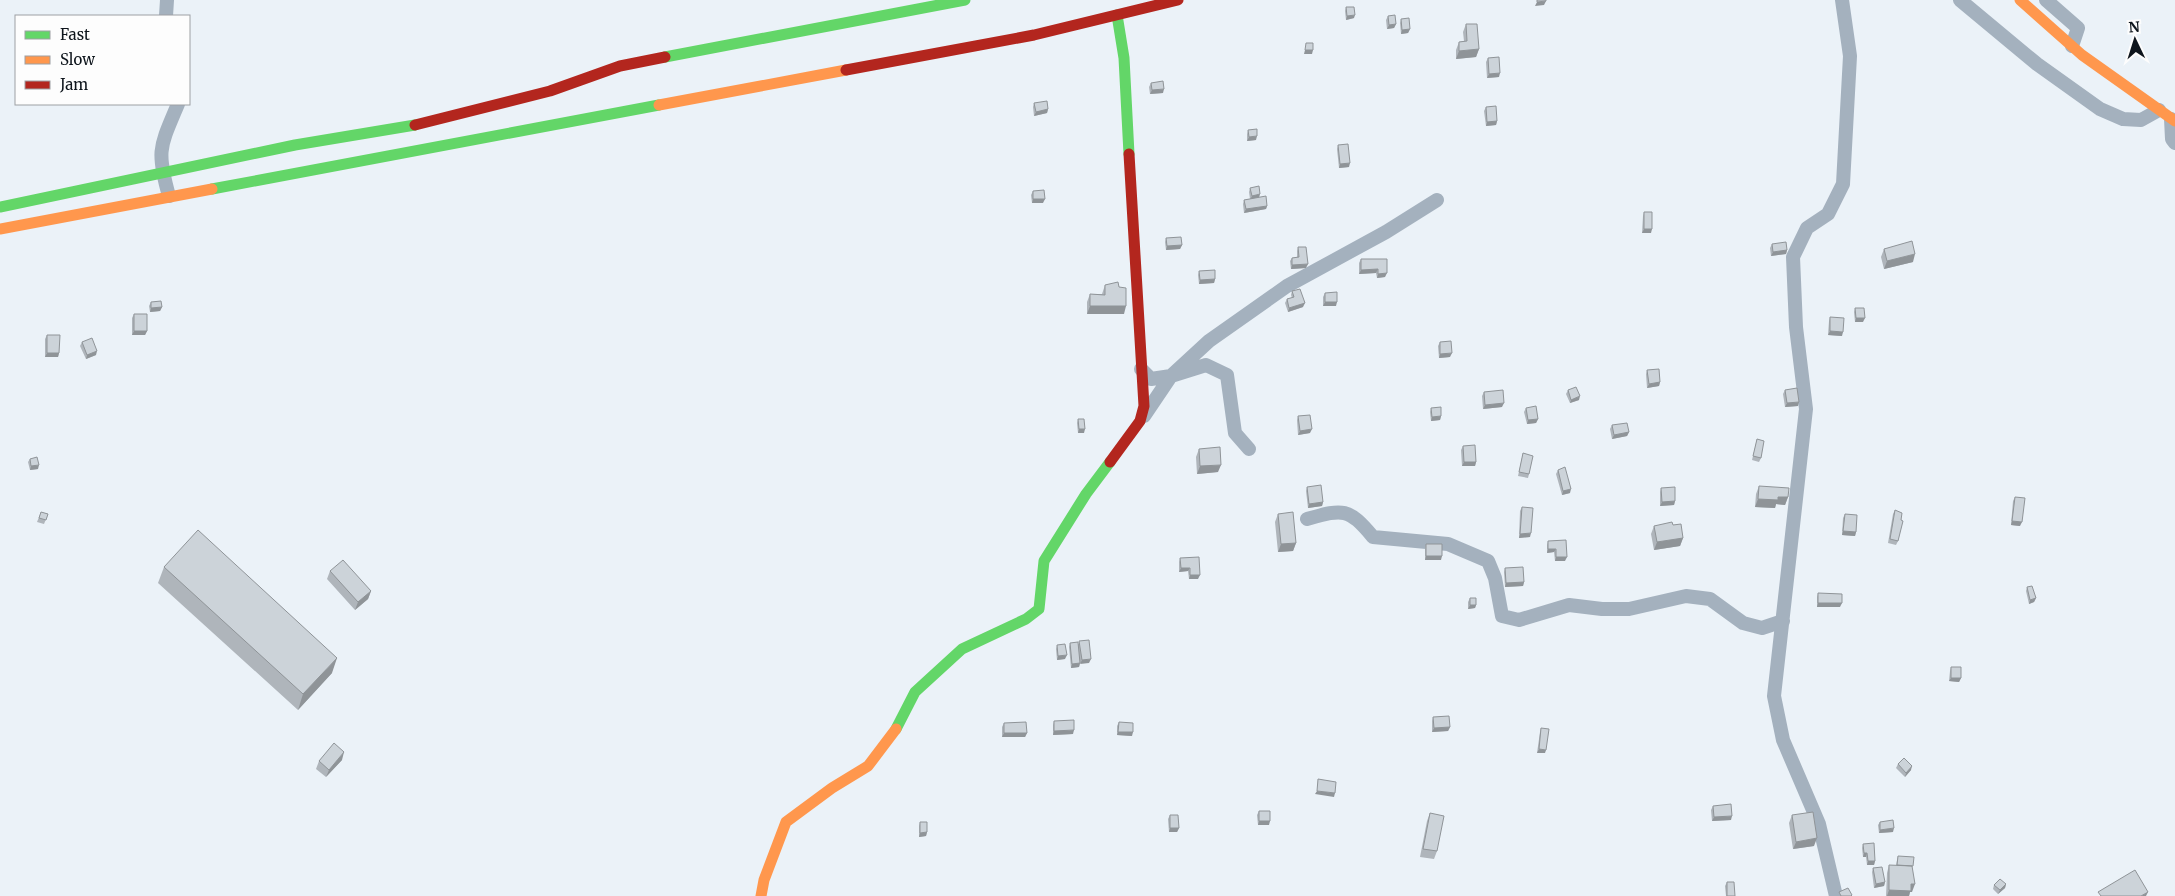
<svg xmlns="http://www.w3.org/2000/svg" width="2175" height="896" font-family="Merriweather,serif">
  <rect width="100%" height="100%" fill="#ebf2f8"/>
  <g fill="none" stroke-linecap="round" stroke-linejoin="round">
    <path stroke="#a4b1be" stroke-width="14" d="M 1960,0 L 2037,64 L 2100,109 L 2123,119 L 2141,120 L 2159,110
      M 2046,0 L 2078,28 L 2072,46
      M 166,16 L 167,0
      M 2171,119 L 2172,139 L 2175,143
      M 169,196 C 156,150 160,147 178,104
      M 1141,369 L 1151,379 L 1171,376 L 1206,365 L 1227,375 L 1235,433 L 1249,449
      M 1144,416 L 1171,376 L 1209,341 L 1287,286 L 1386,232 L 1437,200
      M 1307,519 C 1343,509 1348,507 1373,537 L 1448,544 L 1488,561 L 1495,578 L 1502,616 L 1519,620 L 1569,605 L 1602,609 L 1629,609 L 1686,596 L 1710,599 L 1743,623 L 1762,628 L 1783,621
      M 1836,896 L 1819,824 L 1783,740 L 1774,696 L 1806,409 L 1796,327 L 1793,257 L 1807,228 L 1828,214 L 1843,184 L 1850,56 L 1842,0"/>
    <path stroke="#63d668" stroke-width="11" d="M 1117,15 L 1124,58 L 1129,154
      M 665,57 L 965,0
      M 212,189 L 659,105
      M 0,207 L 295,145 L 415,125
      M 896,729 L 915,692 L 962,649 L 1026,619 L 1039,609 L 1044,561 L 1086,494 L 1110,462"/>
    <path stroke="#ff974d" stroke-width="11" d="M 2020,0 L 2082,55 L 2175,121
      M 659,105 L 846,70
      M 0,229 L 212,189
      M 761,896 L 764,880 L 786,822 L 832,788 L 868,766 L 896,729"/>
    <path stroke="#b3261e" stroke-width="11" d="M 846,70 L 1034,35 L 1178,0
      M 415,125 L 550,91 L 620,66 L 665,57
      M 1110,462 L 1140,421 L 1144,406 L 1129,154"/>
  </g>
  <path fill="#afb5bb" d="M 1346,7 L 1354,18 L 1346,20 L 1345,11 Z
    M 1388,16 L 1396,24 L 1394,28 L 1387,29 L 1386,20 Z
    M 1401,19 L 1410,29 L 1408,33 L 1401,34 L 1400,23 Z
    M 1466,24 L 1479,49 L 1476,57 L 1456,59 L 1456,50 L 1459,42 L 1464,41 L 1463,32 Z
    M 1488,58 L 1499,77 L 1487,78 L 1486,62 Z
    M 1151,83 L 1163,93 L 1150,94 L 1149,87 Z
    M 1034,103 L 1048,109 L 1047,113 L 1034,116 L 1033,107 Z
    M 1486,107 L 1497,121 L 1496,125 L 1486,126 L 1484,111 Z
    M 1248,130 L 1256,140 L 1247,141 L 1247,134 Z
    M 1338,145 L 1349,167 L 1339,168 L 1337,149 Z
    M 1250,188 L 1267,206 L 1266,209 L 1244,213 L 1243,204 L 1244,200 L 1250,199 L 1249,192 Z
    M 1033,191 L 1043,203 L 1032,203 L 1031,195 Z
    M 1644,212 L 1651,233 L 1642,233 L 1643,216 Z
    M 1166,238 L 1182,245 L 1180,249 L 1166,250 L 1165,242 Z
    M 1772,244 L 1787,250 L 1786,254 L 1771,256 L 1770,248 Z
    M 1298,247 L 1306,268 L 1291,269 L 1290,261 L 1292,258 L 1297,257 L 1297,251 Z
    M 1884,249 L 1913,262 L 1884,269 L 1881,257 Z
    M 1361,259 L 1387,259 L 1385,277 L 1377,278 L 1376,273 L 1359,274 L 1359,263 Z
    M 1199,271 L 1215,279 L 1214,283 L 1199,284 L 1198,275 Z
    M 1105,285 L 1119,287 L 1124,314 L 1087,314 L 1087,302 L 1090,294 L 1102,294 Z
    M 1292,291 L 1303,307 L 1288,312 L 1285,303 L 1287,299 L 1292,298 L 1291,295 Z
    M 1325,293 L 1336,306 L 1323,306 L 1323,297 Z
    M 151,302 L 162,307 L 160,311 L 150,312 L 149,306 Z
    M 1855,308 L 1863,322 L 1855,322 L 1854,312 Z
    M 134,314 L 147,331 L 145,335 L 132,335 L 132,318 Z
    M 1830,317 L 1842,336 L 1828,335 L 1829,321 Z
    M 47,335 L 59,353 L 58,357 L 45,357 L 45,339 Z
    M 82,342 L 96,355 L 86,359 L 80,346 Z
    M 1440,342 L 1450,357 L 1439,358 L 1438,346 Z
    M 1647,370 L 1660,382 L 1659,386 L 1647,388 L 1646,374 Z
    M 1568,390 L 1579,400 L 1570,403 L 1566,394 Z
    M 1785,390 L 1798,406 L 1785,407 L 1783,394 Z
    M 1484,392 L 1502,407 L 1483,409 L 1482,396 Z
    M 1431,408 L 1441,416 L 1440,420 L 1431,421 L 1430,412 Z
    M 1526,408 L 1538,419 L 1536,423 L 1527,424 L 1524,412 Z
    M 1298,416 L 1310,433 L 1298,435 L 1297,420 Z
    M 1078,419 L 1084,433 L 1078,433 L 1077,423 Z
    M 1612,425 L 1629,432 L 1627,436 L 1612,439 L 1610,429 Z
    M 1757,439 L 1761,458 L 1759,462 L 1752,460 Z
    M 1463,446 L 1476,462 L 1475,466 L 1462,466 L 1461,450 Z
    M 1199,449 L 1218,472 L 1197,474 L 1196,457 Z
    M 1523,453 L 1529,474 L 1528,478 L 1518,476 Z
    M 30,459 L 38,469 L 30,470 L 28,462 Z
    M 1558,470 L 1570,493 L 1562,495 L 1556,474 Z
    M 1759,486 L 1788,497 L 1785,505 L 1776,504 L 1775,508 L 1755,507 L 1756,494 Z
    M 1307,487 L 1323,502 L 1322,506 L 1308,508 L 1306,491 Z
    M 1661,488 L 1675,501 L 1674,505 L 1660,506 L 1660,492 Z
    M 2015,497 L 2020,526 L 2011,525 L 2013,501 Z
    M 1522,507 L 1530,537 L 1519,538 L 1520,511 Z
    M 1895,510 L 1901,520 L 1898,541 L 1896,545 L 1888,543 L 1893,514 Z
    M 41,512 L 48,514 L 44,524 L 37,522 Z
    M 1278,514 L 1296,543 L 1293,551 L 1278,552 L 1275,522 Z
    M 1845,514 L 1856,532 L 1855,536 L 1842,535 L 1843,518 Z
    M 1673,525 L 1683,538 L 1680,546 L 1654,550 L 1651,534 L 1654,526 Z
    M 1548,541 L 1565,561 L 1555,561 L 1554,552 L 1547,553 L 1547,545 Z
    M 1426,544 L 1441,560 L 1425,560 L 1425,548 Z
    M 1180,558 L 1198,579 L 1189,579 L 1188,571 L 1179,572 L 1179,562 Z
    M 164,567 L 332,673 L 298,710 L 158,583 Z
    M 1505,568 L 1524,582 L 1523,586 L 1505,587 L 1504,572 Z
    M 330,571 L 371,591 L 368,599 L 355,610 L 327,579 Z
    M 2027,587 L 2036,598 L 2034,602 L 2029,604 L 2026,591 Z
    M 1818,593 L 1840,607 L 1817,607 L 1817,597 Z
    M 1470,598 L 1476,605 L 1475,608 L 1468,609 L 1468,602 Z
    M 1079,641 L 1089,663 L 1080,663 L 1079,667 L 1071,668 L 1069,647 L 1070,643 L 1079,644 Z
    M 1057,645 L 1065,659 L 1057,660 L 1056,649 Z
    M 1951,667 L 1961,678 L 1959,682 L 1949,681 L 1950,671 Z
    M 1433,717 L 1450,727 L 1448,731 L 1432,732 L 1432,721 Z
    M 1054,721 L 1073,734 L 1053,735 L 1053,725 Z
    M 1119,722 L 1132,736 L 1117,735 L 1117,726 Z
    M 1004,723 L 1027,733 L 1025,737 L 1002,737 L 1002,727 Z
    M 1541,728 L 1545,753 L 1537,753 L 1540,732 Z
    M 342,760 L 326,777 L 316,769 L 319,761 Z
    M 1898,764 L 1911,770 L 1905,777 L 1896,768 Z
    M 1713,806 L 1731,820 L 1712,821 L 1711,810 Z
    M 1259,811 L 1269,825 L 1258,825 L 1257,815 Z
    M 1430,813 L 1437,851 L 1434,859 L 1420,857 L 1427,821 Z
    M 1170,815 L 1179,828 L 1177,832 L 1169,832 L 1168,819 Z
    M 1792,815 L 1814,846 L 1793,849 L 1789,823 Z
    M 920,822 L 927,832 L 926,836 L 919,837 L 919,826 Z
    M 1880,822 L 1893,832 L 1879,833 L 1878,825 Z
    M 1863,844 L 1875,861 L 1874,865 L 1867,865 L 1866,857 L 1863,857 L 1862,848 Z
    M 1898,856 L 1912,868 L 1912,892 L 1910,892 L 1909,896 L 1886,896 L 1887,873 L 1889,865 L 1896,866 L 1897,860 Z
    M 1873,868 L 1885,882 L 1884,886 L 1874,888 L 1872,872 Z
    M 1727,882 L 1735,896 L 1726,896 L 1725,886 Z
    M 2006,884 L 2005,888 L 1998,894 L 1993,889 L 1994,885 Z"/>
  <path fill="#8f9498" d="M 1546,1 L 1544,5 L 1535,6 L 1537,2 Z
    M 1355,15 L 1354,18 L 1346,20 L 1347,16 Z
    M 1396,24 L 1394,28 L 1387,29 L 1389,25 Z
    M 1410,29 L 1408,33 L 1401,34 L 1402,30 Z
    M 1479,49 L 1476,57 L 1456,59 L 1459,51 Z
    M 1305,50 L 1313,50 L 1312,54 L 1304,54 Z
    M 1500,73 L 1499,77 L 1487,78 L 1489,74 Z
    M 1164,89 L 1163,93 L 1150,94 L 1152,90 Z
    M 1048,109 L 1047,113 L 1034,116 L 1036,112 Z
    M 1497,121 L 1496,125 L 1486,126 L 1487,122 Z
    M 1257,136 L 1256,140 L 1247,141 L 1249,137 Z
    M 1350,163 L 1349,167 L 1339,168 L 1340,164 Z
    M 1260,194 L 1259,198 L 1250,200 L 1252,196 Z
    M 1033,199 L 1045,199 L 1043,203 L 1032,203 Z
    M 1267,206 L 1266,209 L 1244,213 L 1246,209 Z
    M 1644,229 L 1652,229 L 1651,233 L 1642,233 Z
    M 1182,245 L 1180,249 L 1166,250 L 1167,246 Z
    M 1787,250 L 1786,254 L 1771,256 L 1773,252 Z
    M 1915,254 L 1913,262 L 1884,269 L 1887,261 Z
    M 1308,264 L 1306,268 L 1291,269 L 1292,265 Z
    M 1378,269 L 1376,273 L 1359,274 L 1361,270 Z
    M 1387,273 L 1385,277 L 1377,278 L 1378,274 Z
    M 1215,279 L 1214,283 L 1199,284 L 1200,280 Z
    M 1325,302 L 1337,302 L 1336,306 L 1323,306 Z
    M 1305,303 L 1303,307 L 1288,312 L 1289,308 Z
    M 1090,306 L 1126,306 L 1124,314 L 1087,314 Z
    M 162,307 L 160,311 L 150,312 L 151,308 Z
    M 1856,318 L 1865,318 L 1863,322 L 1855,322 Z
    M 134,331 L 147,331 L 145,335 L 132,335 Z
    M 1830,331 L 1843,332 L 1842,336 L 1828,335 Z
    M 97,351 L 96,355 L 86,359 L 87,355 Z
    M 47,353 L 59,353 L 58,357 L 45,357 Z
    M 1452,353 L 1450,357 L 1439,358 L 1440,354 Z
    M 1660,382 L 1659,386 L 1647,388 L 1649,384 Z
    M 1580,396 L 1579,400 L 1570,403 L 1571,400 Z
    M 1799,402 L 1798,406 L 1785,407 L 1787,403 Z
    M 1504,403 L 1502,407 L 1483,409 L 1485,405 Z
    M 1441,416 L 1440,420 L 1431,421 L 1432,417 Z
    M 1538,419 L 1536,423 L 1527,424 L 1528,420 Z
    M 1079,429 L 1085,429 L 1084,433 L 1078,433 Z
    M 1312,429 L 1310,433 L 1298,435 L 1300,431 Z
    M 1629,432 L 1627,436 L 1612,439 L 1614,435 Z
    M 1464,462 L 1476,462 L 1475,466 L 1462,466 Z
    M 39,465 L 38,469 L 30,470 L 31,466 Z
    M 1221,465 L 1218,472 L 1197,474 L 1200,466 Z
    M 1571,489 L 1570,493 L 1562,495 L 1563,491 Z
    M 1778,497 L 1788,497 L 1785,505 L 1776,504 L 1775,508 L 1755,507 L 1758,499 Z
    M 1675,501 L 1674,505 L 1660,506 L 1662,502 Z
    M 1323,502 L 1322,506 L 1308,508 L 1309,504 Z
    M 2012,521 L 2022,522 L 2020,526 L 2011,525 Z
    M 1843,531 L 1856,532 L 1855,536 L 1842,535 Z
    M 1531,533 L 1530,537 L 1519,538 L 1520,534 Z
    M 1683,538 L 1680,546 L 1654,550 L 1657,542 Z
    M 1296,543 L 1293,551 L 1278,552 L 1281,544 Z
    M 1548,549 L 1556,549 L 1554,552 L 1547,553 Z
    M 1426,556 L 1442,556 L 1441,560 L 1425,560 Z
    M 1556,557 L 1567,557 L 1565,561 L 1555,561 Z
    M 1181,568 L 1190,568 L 1188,571 L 1179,572 Z
    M 1190,575 L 1200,575 L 1198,579 L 1189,579 Z
    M 1524,582 L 1523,586 L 1505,587 L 1506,583 Z
    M 371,591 L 368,599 L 355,610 L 358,602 Z
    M 2036,598 L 2034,602 L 2029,604 L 2030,600 Z
    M 1818,603 L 1842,603 L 1840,607 L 1817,607 Z
    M 1470,605 L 1476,605 L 1475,608 L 1468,609 Z
    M 1067,655 L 1065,659 L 1057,660 L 1058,656 Z
    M 337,658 L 332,673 L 298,710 L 303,694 Z
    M 1091,659 L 1089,663 L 1080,664 L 1082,660 Z
    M 1080,663 L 1079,667 L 1071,668 L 1072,664 Z
    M 1951,678 L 1961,678 L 1959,682 L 1949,681 Z
    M 1450,727 L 1448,731 L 1432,732 L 1434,728 Z
    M 1074,730 L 1073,734 L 1053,735 L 1054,731 Z
    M 1118,732 L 1133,732 L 1132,736 L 1117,735 Z
    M 1004,733 L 1027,733 L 1025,737 L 1002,737 Z
    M 1539,749 L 1546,750 L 1545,753 L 1537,753 Z
    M 344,752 L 342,760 L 326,777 L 329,770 Z
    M 1912,766 L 1911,770 L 1905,777 L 1906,773 Z
    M 1317,791 L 1335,793 L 1334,797 L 1315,794 Z
    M 1732,816 L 1731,820 L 1712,821 L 1714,817 Z
    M 1259,821 L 1270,821 L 1269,825 L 1258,825 Z
    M 1170,828 L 1179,828 L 1177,832 L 1169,832 Z
    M 1894,828 L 1893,832 L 1879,833 L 1880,830 Z
    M 927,832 L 926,836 L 919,837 L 920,833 Z
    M 1817,838 L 1814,846 L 1793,849 L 1796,842 Z
    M 1864,853 L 1867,853 L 1866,857 L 1863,857 Z
    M 1868,861 L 1875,861 L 1874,865 L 1867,865 Z
    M 1885,882 L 1884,886 L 1874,888 L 1876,884 Z
    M 1911,884 L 1915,884 L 1912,892 L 1910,892 L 1909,896 L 1887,896 L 1889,890 Z
    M 2006,884 L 2005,888 L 1998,894 L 2000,890 Z
    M 2148,892 L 2146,896 L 2141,896 Z"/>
  <path fill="#ccd3d9" stroke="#8f9498" d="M 1537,0 L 1546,0 L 1546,1 L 1537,2 Z
    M 1346,7 L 1354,7 L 1355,15 L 1347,16 Z
    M 1395,15 L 1396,24 L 1389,25 L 1388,16 Z
    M 1409,18 L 1410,29 L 1402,30 L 1401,19 Z
    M 1466,24 L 1477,24 L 1479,49 L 1459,51 L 1459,42 L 1467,41 Z
    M 1306,43 L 1313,43 L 1313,50 L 1305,50 Z
    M 1499,57 L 1500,73 L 1489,74 L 1488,58 Z
    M 1163,81 L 1164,89 L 1152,90 L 1151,83 Z
    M 1047,101 L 1048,109 L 1036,112 L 1034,103 Z
    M 1496,106 L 1497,121 L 1487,122 L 1486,107 Z
    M 1257,129 L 1257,136 L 1249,137 L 1248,130 Z
    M 1348,144 L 1350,163 L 1340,164 L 1338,145 Z
    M 1259,186 L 1260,194 L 1252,196 L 1250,188 Z
    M 1044,190 L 1045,199 L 1033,199 L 1033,191 Z
    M 1266,196 L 1267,206 L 1246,209 L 1244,200 Z
    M 1644,212 L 1652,212 L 1652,229 L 1644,229 Z
    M 1181,237 L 1182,245 L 1167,246 L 1166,238 Z
    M 1912,241 L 1915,254 L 1887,261 L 1884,249 Z
    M 1786,242 L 1787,250 L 1773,252 L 1772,244 Z
    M 1298,247 L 1306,247 L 1308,264 L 1292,265 L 1292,258 L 1299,257 Z
    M 1361,259 L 1387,259 L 1387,273 L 1378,274 L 1378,269 L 1361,270 Z
    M 1215,270 L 1215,279 L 1200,280 L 1199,271 Z
    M 1118,282 L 1119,287 L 1126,288 L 1126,306 L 1090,306 L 1090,294 L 1105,295 L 1105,285 Z
    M 1300,289 L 1305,303 L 1289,308 L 1287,299 L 1294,297 L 1292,291 Z
    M 1337,292 L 1337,302 L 1325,302 L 1325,293 Z
    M 161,301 L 162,307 L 151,308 L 151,302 Z
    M 1855,308 L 1864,308 L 1865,318 L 1856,318 Z
    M 134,314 L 147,314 L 147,331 L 134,331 Z
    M 1830,317 L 1844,318 L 1843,332 L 1830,331 Z
    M 47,335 L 60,335 L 59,353 L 47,353 Z
    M 92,338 L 97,351 L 87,355 L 82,342 Z
    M 1451,341 L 1452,353 L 1440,354 L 1440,342 Z
    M 1659,369 L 1660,382 L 1649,384 L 1647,370 Z
    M 1576,387 L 1580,396 L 1571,400 L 1568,390 Z
    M 1797,388 L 1799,402 L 1787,403 L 1785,390 Z
    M 1503,390 L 1504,403 L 1485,405 L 1484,392 Z
    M 1536,406 L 1538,419 L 1528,420 L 1526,408 Z
    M 1441,407 L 1441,416 L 1432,417 L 1431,408 Z
    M 1310,415 L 1312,429 L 1300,431 L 1298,416 Z
    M 1078,419 L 1084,419 L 1085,429 L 1079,429 Z
    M 1627,423 L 1629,432 L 1614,435 L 1612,425 Z
    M 1757,439 L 1764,441 L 1761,458 L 1753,456 Z
    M 1475,445 L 1476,462 L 1464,462 L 1463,446 Z
    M 1220,447 L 1221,465 L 1200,466 L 1199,449 Z
    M 1523,453 L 1533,456 L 1529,474 L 1519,472 Z
    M 37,457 L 39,465 L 31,466 L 30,459 Z
    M 1565,467 L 1571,489 L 1563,491 L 1558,470 Z
    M 1321,485 L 1323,502 L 1309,504 L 1307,487 Z
    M 1759,486 L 1789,488 L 1788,497 L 1778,497 L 1778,500 L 1758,499 Z
    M 1675,487 L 1675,501 L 1662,502 L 1661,488 Z
    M 2015,497 L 2025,498 L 2022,522 L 2012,521 Z
    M 1522,507 L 1533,508 L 1531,533 L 1520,534 Z
    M 1895,510 L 1902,513 L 1901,520 L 1903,521 L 1898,541 L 1890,539 Z
    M 41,512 L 48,514 L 46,520 L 39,518 Z
    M 1293,512 L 1296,543 L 1281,544 L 1278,514 Z
    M 1845,514 L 1857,515 L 1856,532 L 1843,531 Z
    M 1672,522 L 1673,525 L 1681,524 L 1683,538 L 1657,542 L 1654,526 Z
    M 198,530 L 337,658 L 303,694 L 164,567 Z
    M 1566,540 L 1567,557 L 1556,557 L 1556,549 L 1548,549 L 1548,541 Z
    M 1426,544 L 1442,544 L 1442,556 L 1426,556 Z
    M 1199,557 L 1200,575 L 1190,575 L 1190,568 L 1181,568 L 1180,558 Z
    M 343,560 L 371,591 L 358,602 L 330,571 Z
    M 1523,567 L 1524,582 L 1506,583 L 1505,568 Z
    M 2032,586 L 2036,598 L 2030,600 L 2027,587 Z
    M 1818,593 L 1842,594 L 1842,603 L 1818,603 Z
    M 1470,598 L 1476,598 L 1476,605 L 1470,605 Z
    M 1089,640 L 1091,659 L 1082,660 L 1079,641 Z
    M 1078,642 L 1080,663 L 1072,664 L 1070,643 Z
    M 1065,644 L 1067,655 L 1058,656 L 1057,645 Z
    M 1951,667 L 1961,667 L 1961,678 L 1951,678 Z
    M 1449,716 L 1450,727 L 1434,728 L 1433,717 Z
    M 1074,720 L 1074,730 L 1054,731 L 1054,721 Z
    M 1026,722 L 1027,733 L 1004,733 L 1004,723 Z
    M 1119,722 L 1133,723 L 1133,732 L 1118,732 Z
    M 1541,728 L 1549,729 L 1546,750 L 1539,749 Z
    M 334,743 L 344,752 L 329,770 L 319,761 Z
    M 1904,758 L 1912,766 L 1906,773 L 1898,764 Z
    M 1318,779 L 1336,782 L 1335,793 L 1317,791 Z
    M 1731,804 L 1732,816 L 1714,817 L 1713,806 Z
    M 1259,811 L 1270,811 L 1270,821 L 1259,821 Z
    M 1813,812 L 1817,838 L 1796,842 L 1792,815 Z
    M 1430,813 L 1444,816 L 1437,851 L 1423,849 Z
    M 1170,815 L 1178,815 L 1179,828 L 1170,828 Z
    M 1893,820 L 1894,828 L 1880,830 L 1880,822 Z
    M 920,822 L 927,822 L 927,832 L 920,833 Z
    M 1874,843 L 1875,861 L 1868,861 L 1867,853 L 1864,853 L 1863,844 Z
    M 1898,856 L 1914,857 L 1913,866 L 1897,865 Z
    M 1889,865 L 1912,866 L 1915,884 L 1911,884 L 1911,891 L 1889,890 Z
    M 1882,867 L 1885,882 L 1876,884 L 1873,868 Z
    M 2135,870 L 2148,892 L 2141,896 L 2101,896 L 2098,892 Z
    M 2000,879 L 2006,884 L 2000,890 L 1994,885 Z
    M 1727,882 L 1734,882 L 1735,896 L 1727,896 Z
    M 1848,888 L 1852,895 L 1851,896 L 1841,896 L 1839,892 Z"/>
  <rect x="15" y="15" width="175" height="90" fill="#fdfdfd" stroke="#9da0a3"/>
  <rect x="25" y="31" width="25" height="8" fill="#63d668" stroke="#9da0a3"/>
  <text x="60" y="40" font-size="15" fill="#0e151c">Fast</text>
  <rect x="25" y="56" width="25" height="8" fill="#ff974d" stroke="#9da0a3"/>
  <text x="60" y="65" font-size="15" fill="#0e151c">Slow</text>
  <rect x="25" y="81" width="25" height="8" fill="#b3261e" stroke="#9da0a3"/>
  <text x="60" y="90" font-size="15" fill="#0e151c">Jam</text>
  <g transform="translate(2135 40) rotate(356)" stroke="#fdfdfd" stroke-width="4" paint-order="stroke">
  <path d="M0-4L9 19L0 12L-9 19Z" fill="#0e151c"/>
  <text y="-8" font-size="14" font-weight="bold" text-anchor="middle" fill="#0e151c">N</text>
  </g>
</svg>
